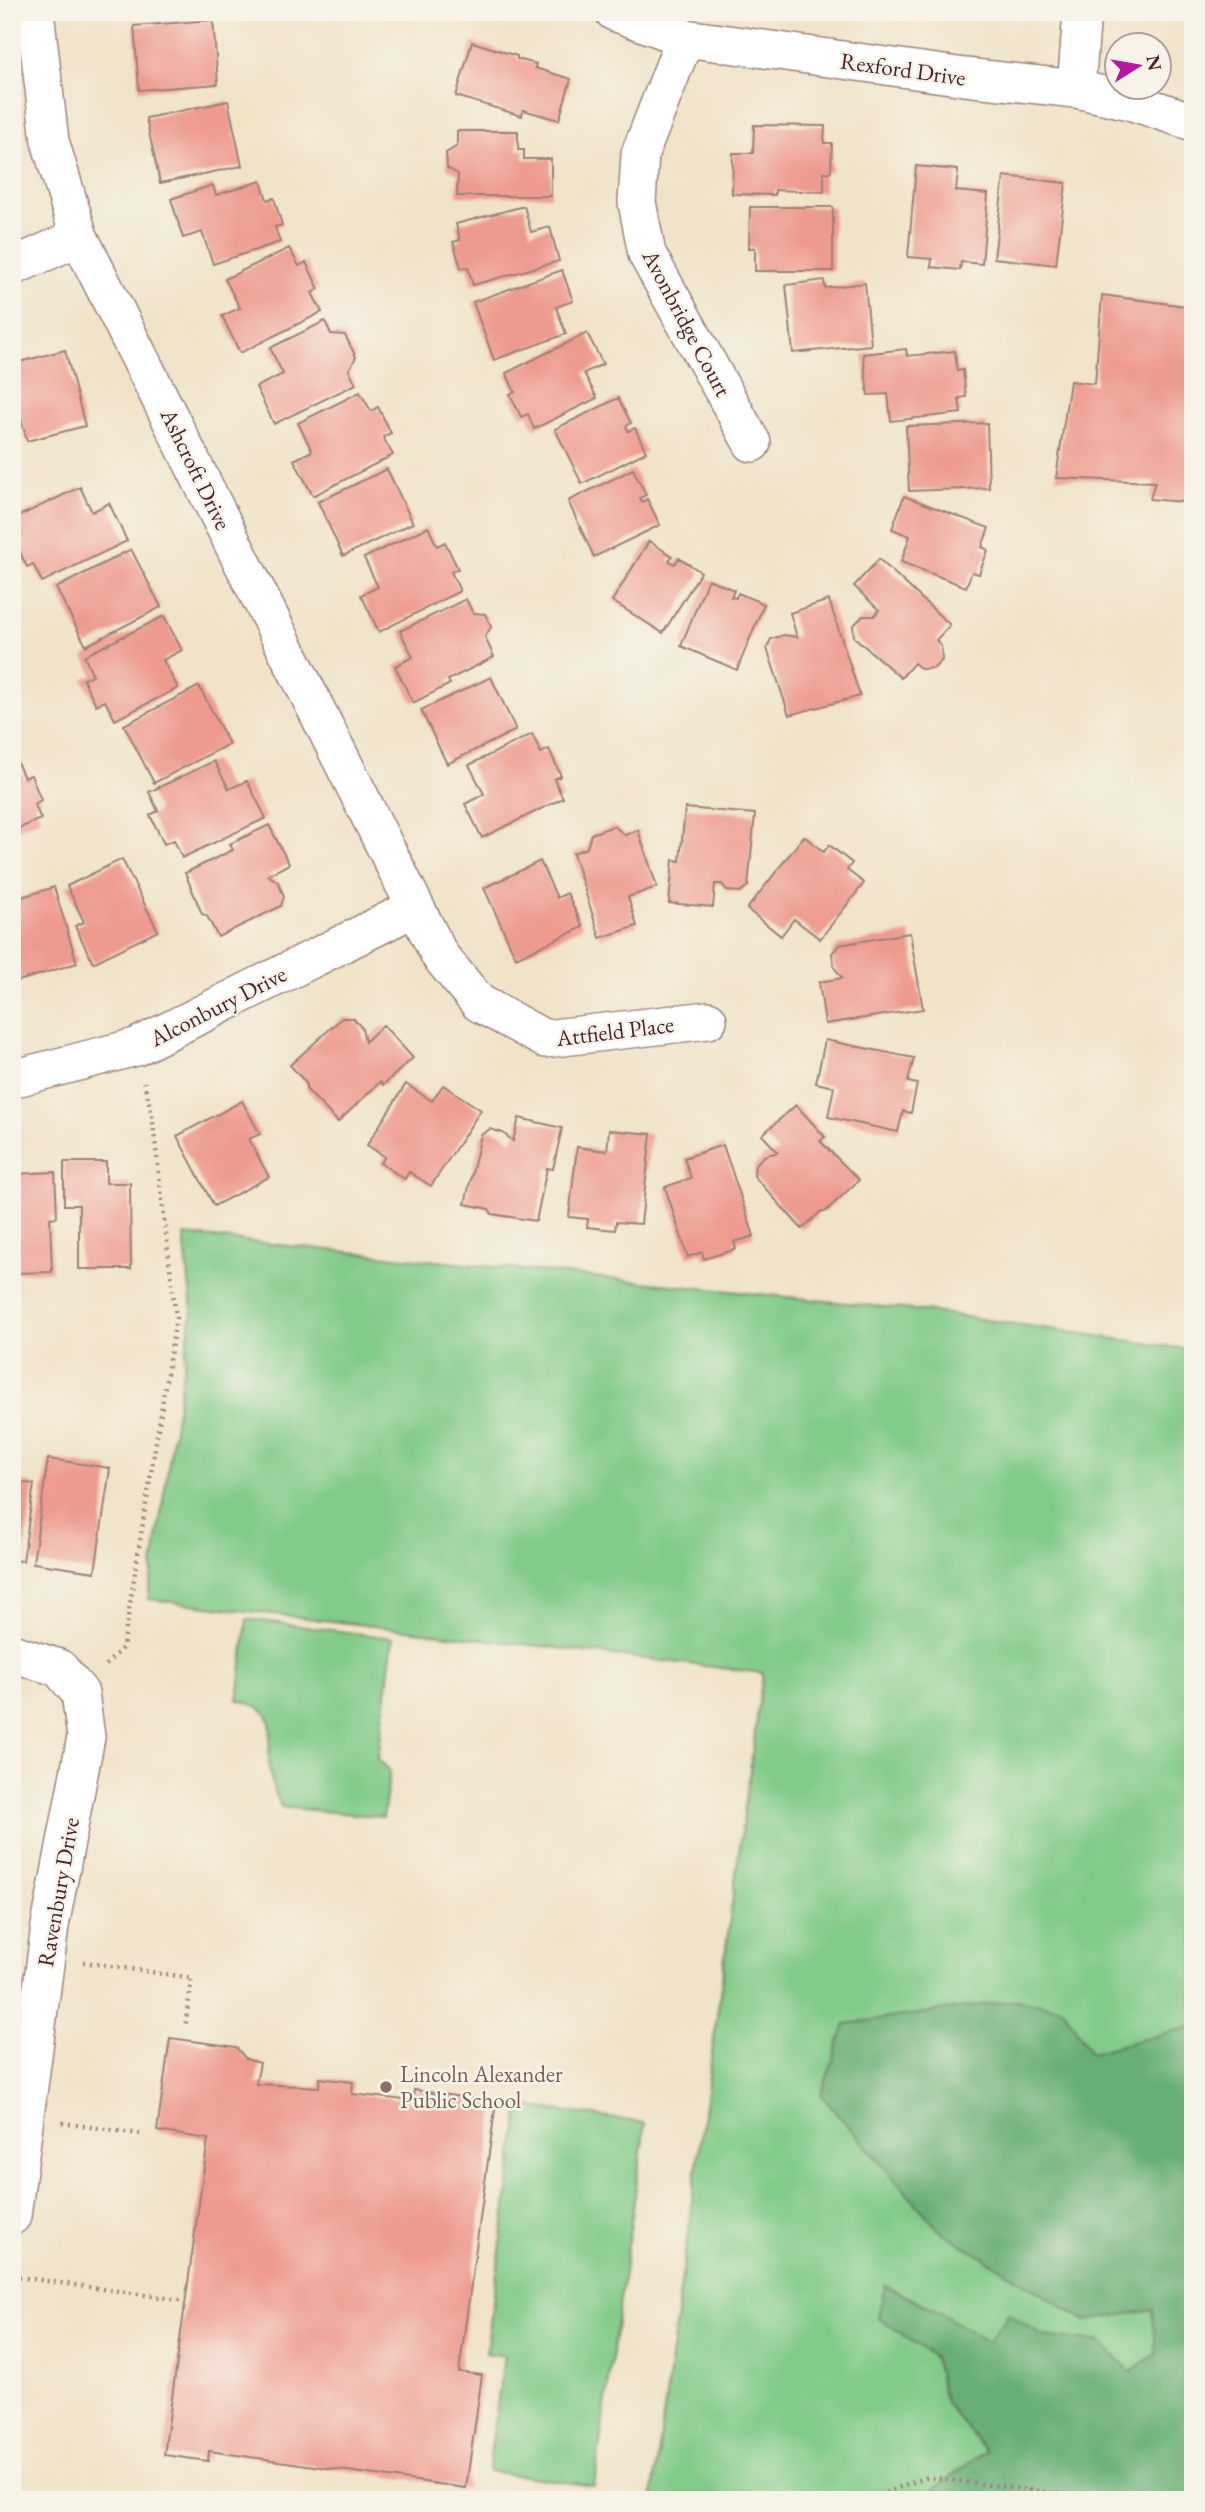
<svg xmlns="http://www.w3.org/2000/svg" width="1205" height="2512" font-family="'EB Garamond',serif">
  <rect width="100%" height="100%" fill="#f7f3e8"/>
  <filter id="ink" filterUnits="userSpaceOnUse"><feTurbulence type="fractalNoise" baseFrequency=".0143" numOctaves="2"/><feDisplacementMap in="SourceGraphic" scale="14" xChannelSelector="R" yChannelSelector="G"/><feConvolveMatrix kernelMatrix="1 2 1 2 8 2 1 2 1" color-interpolation-filters="sRGB"/></filter>
  <filter id="wash" filterUnits="userSpaceOnUse"><feTurbulence type="fractalNoise" baseFrequency=".00686" numOctaves="4" result="noise"/><feDisplacementMap in="SourceGraphic" scale="28" xChannelSelector="R" yChannelSelector="G"/><feGaussianBlur stdDeviation="1.57" result="paint"/><feColorMatrix in="noise" values="0 0 0 0 0 0 0 0 0 0 0 0 0 0 0 0 0 1.4 0 .05"/><feComposite in="paint" operator="in"/></filter>
  <g filter="url(#wash)">
    <rect width="100%" height="100%" fill="#f0e3c8"/>
    <path fill="#81cb88" stroke="#66755a" stroke-width="2" d="M 184,1235 L 933,1312 L 1193,1350 L 1193,2500 L 652,2500 L 763,1673 L 148,1599 L 192,1311 Z
      M 247,1619 L 393,1638 L 378,1759 L 390,1771 L 383,1817 L 281,1807 C 275,1793 270,1779 269,1764 C 268,1729 283,1711 238,1700 Z
      M 520,2105 L 645,2123 L 594,2486 L 488,2471 L 504,2356 L 486,2353 Z"/>
    <path fill="#68af74" stroke="#596750" stroke-width="2" d="M 1017,2000 L 1063,2008 L 1091,2053 L 1193,2026 L 1193,2500 L 919,2500 L 986,2451 L 946,2404 L 934,2357 L 878,2317 L 885,2286 L 939,2312 L 988,2342 L 1009,2313 L 1043,2336 L 1101,2342 L 1130,2372 L 1156,2354 L 1153,2310 L 1086,2321 L 940,2231 L 821,2095 L 845,2024 Z"/>
    <g id="blocks">
      <path fill="#ee9b8f" d="M 213,20 L 218,84 L 139,90 L 134,26 Z
        M 472,42 L 517,56 L 517,59 L 536,64 L 535,68 L 571,79 L 559,120 L 523,110 L 522,116 L 456,96 Z
        M 228,101 L 242,166 L 160,183 L 146,118 Z
        M 754,125 L 825,126 L 824,143 L 832,143 L 831,172 L 824,172 L 824,192 L 775,190 L 775,195 L 732,194 L 733,153 L 753,153 Z
        M 457,131 L 518,131 L 518,150 L 524,150 L 524,159 L 551,159 L 551,196 L 457,196 L 458,174 L 447,168 L 446,153 L 457,146 Z
        M 916,166 L 958,170 L 956,191 L 988,194 L 982,264 L 961,262 L 960,270 L 931,267 L 932,259 L 908,257 Z
        M 1004,176 L 1066,183 L 1056,265 L 994,258 Z
        M 261,181 L 267,200 L 274,198 L 282,225 L 275,227 L 280,242 L 213,264 L 202,232 L 183,238 L 171,199 L 213,185 L 216,195 Z
        M 524,206 L 531,232 L 550,227 L 559,261 L 473,285 L 468,267 L 461,268 L 453,242 L 460,240 L 456,224 Z
        M 750,207 L 833,207 L 833,271 L 755,271 L 755,248 L 749,248 Z
        M 289,248 L 299,266 L 306,262 L 319,289 L 312,293 L 322,312 L 240,353 L 222,316 L 240,308 L 225,279 Z
        M 562,270 L 573,301 L 556,307 L 566,334 L 494,360 L 473,302 Z
        M 824,280 L 825,288 L 865,283 L 871,345 L 793,353 L 786,285 Z
        M 1102,295 L 1193,307 L 1193,503 L 1150,499 L 1155,482 L 1056,478 L 1070,381 L 1095,384 Z
        M 325,321 L 331,334 L 345,335 L 356,357 L 349,370 L 356,384 L 274,424 L 256,387 L 283,374 L 270,348 Z
        M 587,333 L 603,364 L 584,373 L 597,398 L 534,429 L 528,414 L 521,417 L 510,394 L 515,392 L 506,373 Z
        M 906,349 L 907,356 L 955,351 L 957,371 L 963,370 L 966,397 L 959,398 L 961,413 L 891,421 L 888,394 L 868,395 L 863,354 Z
        M 65,350 L 85,426 L 27,441 L 17,404 L 12,405 L 12,364 Z
        M 360,392 L 371,411 L 378,407 L 391,433 L 383,437 L 393,455 L 313,496 L 294,460 L 312,451 L 298,423 Z
        M 618,398 L 631,423 L 626,426 L 628,431 L 635,428 L 646,452 L 582,484 L 555,429 Z
        M 987,423 L 989,488 L 909,491 L 906,426 Z
        M 387,469 L 413,523 L 343,556 L 318,502 Z
        M 633,469 L 646,495 L 640,498 L 642,502 L 647,499 L 660,525 L 594,557 L 568,501 Z
        M 80,487 L 92,512 L 109,503 L 127,541 L 42,582 L 33,564 L 27,567 L 12,536 L 20,532 L 13,519 Z
        M 904,496 L 989,528 L 982,547 L 988,550 L 979,574 L 972,572 L 966,587 L 901,562 L 910,536 L 892,529 Z
        M 428,527 L 437,546 L 445,542 L 458,569 L 451,572 L 460,591 L 379,632 L 361,595 L 378,587 L 364,558 Z
        M 649,541 L 672,556 L 669,561 L 675,564 L 679,558 L 701,572 L 663,633 L 612,601 Z
        M 131,549 L 161,607 L 86,646 L 56,588 Z
        M 879,559 L 950,625 L 936,640 L 941,646 L 942,660 L 934,668 L 921,669 L 914,663 L 901,678 L 854,637 L 853,626 L 863,616 L 874,616 L 879,610 L 854,586 Z
        M 708,579 L 734,590 L 731,597 L 736,598 L 738,593 L 764,604 L 737,670 L 681,646 Z
        M 466,599 L 473,613 L 485,614 L 491,627 L 485,637 L 494,657 L 448,680 L 450,684 L 413,703 L 395,666 L 413,657 L 400,631 Z
        M 829,600 L 860,696 L 789,715 L 767,648 L 771,639 L 784,635 L 797,637 L 790,613 Z
        M 164,616 L 182,650 L 163,660 L 178,688 L 115,720 L 105,701 L 96,705 L 83,679 L 93,675 L 84,656 Z
        M 491,677 L 516,730 L 447,764 L 421,710 Z
        M 199,686 L 229,744 L 154,783 L 124,725 Z
        M 532,734 L 541,753 L 549,749 L 561,776 L 554,779 L 563,798 L 482,838 L 465,804 L 484,794 L 469,765 Z
        M 16,760 L 24,778 L 31,775 L 41,800 L 34,804 L 41,819 L 12,831 L 12,762 Z
        M 214,761 L 229,789 L 247,781 L 266,818 L 182,858 L 174,840 L 164,844 L 150,815 L 158,811 L 149,792 Z
        M 685,808 L 755,814 L 748,886 L 740,892 L 727,891 L 722,884 L 715,884 L 713,907 L 669,903 L 673,860 L 680,861 Z
        M 269,825 L 289,864 L 268,875 L 278,882 L 284,896 L 281,906 L 218,937 L 207,916 L 202,914 L 185,873 L 233,850 L 230,844 Z
        M 614,826 L 625,835 L 638,830 L 657,887 L 628,897 L 637,926 L 600,938 L 573,853 L 587,848 L 591,834 Z
        M 804,836 L 824,852 L 829,845 L 852,863 L 847,870 L 864,883 L 820,939 L 794,919 L 781,936 L 747,909 Z
        M 122,859 L 158,931 L 93,963 L 75,926 L 84,922 L 67,886 Z
        M 540,861 L 557,898 L 567,893 L 583,927 L 516,958 L 484,888 Z
        M 54,887 L 77,963 L 12,983 L 12,900 Z
        M 910,933 L 923,1009 L 825,1024 L 819,982 L 842,978 L 834,967 L 832,953 L 839,945 Z
        M 342,1018 L 353,1018 L 362,1028 L 365,1042 L 383,1025 L 413,1058 L 383,1085 L 380,1082 L 338,1122 L 306,1089 L 306,1083 L 290,1065 Z
        M 825,1040 L 914,1058 L 908,1082 L 917,1084 L 911,1113 L 903,1111 L 898,1132 L 828,1117 L 834,1087 L 816,1083 Z
        M 406,1084 L 432,1101 L 443,1085 L 481,1110 L 431,1186 L 409,1172 L 405,1179 L 380,1163 L 385,1157 L 367,1145 Z
        M 242,1101 L 260,1134 L 249,1139 L 269,1177 L 214,1206 L 177,1136 Z
        M 796,1105 L 825,1137 L 820,1141 L 859,1180 L 825,1212 L 820,1212 L 802,1229 L 754,1176 L 755,1165 L 764,1156 L 778,1152 L 762,1135 Z
        M 519,1118 L 562,1128 L 553,1169 L 547,1168 L 536,1221 L 492,1214 L 489,1209 L 465,1204 L 481,1135 L 490,1129 L 503,1133 L 513,1141 Z
        M 609,1130 L 651,1134 L 641,1224 L 616,1222 L 615,1230 L 587,1227 L 588,1219 L 569,1217 L 577,1147 L 607,1151 Z
        M 723,1145 L 754,1236 L 734,1242 L 736,1249 L 704,1259 L 702,1252 L 688,1257 L 665,1187 L 691,1178 L 684,1158 Z
        M 64,1162 L 106,1162 L 106,1183 L 130,1183 L 131,1269 L 79,1269 L 79,1205 L 64,1205 Z
        M 55,1172 L 57,1217 L 50,1218 L 52,1272 L 12,1273 L 12,1174 Z
        M 48,1459 L 110,1468 L 95,1572 L 33,1563 Z
        M 12,1481 L 34,1484 L 23,1561 L 12,1560 Z
        M 170,2038 L 236,2047 L 246,2059 L 260,2063 L 256,2084 L 319,2087 L 320,2078 L 353,2082 L 352,2094 L 413,2101 L 414,2090 L 496,2102 L 459,2372 L 482,2375 L 466,2488 L 209,2451 L 208,2461 L 164,2455 L 208,2139 L 157,2131 Z"/>
    </g>
  </g>
  <g filter="url(#ink)">
    <use href="#blocks" fill-opacity="0" stroke="#9d817a" stroke-width="2"/>
    <g fill="none" stroke-linecap="round" stroke-linejoin="round">
      <defs>
        <path id="street" d="M 35,12 L 50,141 L 79,237 L 440,956 L 479,1003 L 545,1039 L 708,1020
          M 614,12 L 685,38 L 965,77 L 1076,89 L 1130,101 L 1193,122
          M 685,38 L 640,154 L 637,202 L 647,254 L 752,443
          M 1076,89 L 1082,12
          M 12,267 L 79,237
          M 12,1079 L 136,1047 L 414,908
          M 12,1653 L 59,1668 L 80,1693 L 86,1737 L 50,1926 L 12,2216"/>
      </defs>
      <use href="#street" stroke="#9d817a" stroke-width="40"/>
      <path stroke="#9d817a" stroke-width="4.5" stroke-dasharray="2 5" stroke-linecap="butt" d="M 106,1665 L 123,1647 L 176,1318 L 152,1115 L 144,1082
        M 83,1962 L 192,1978 L 185,2028
        M 62,2123 L 140,2134
        M 12,2276 L 180,2300
        M 1029,2489 L 1030,2500
        M 597,2495 L 634,2500
        M 866,2500 L 927,2477 L 1108,2500"/>
      <use href="#street" stroke="#fff" stroke-width="37"/>
    </g>
  </g>
  <circle fill="#8d6e63" stroke="#f7f3e8" stroke-width="2.5" cx="386" cy="2087" r="7"/>
  <g text-anchor="middle" dominant-baseline="central" stroke-width="5" stroke-linejoin="round" paint-order="stroke">
    <g font-size="23" fill="#4a1f2b" stroke="#f7f3e8">
      <text transform="translate(903 69) rotate(8)">Rexford Drive</text>
      <text transform="translate(687 323) rotate(62)">Avonbridge Court</text>
      <text transform="translate(196 469) rotate(64)">Ashcroft Drive</text>
      <text transform="translate(218 1006) rotate(-27)">Alconbury Drive</text>
      <text transform="translate(615 1031) rotate(-7)">Attfield Place</text>
      <text transform="translate(58 1892) rotate(-80)">Ravenbury Drive</text>
    </g>
    <g font-size="23" fill="#785e54" stroke="#f7f3e8" text-anchor="start">
      <text x="400" y="2074">Lincoln Alexander<tspan x="400" dy="26">Public School</tspan></text>
    </g>
  </g>
  <rect width="1205" height="2512" fill="none" stroke="#f7f3e8" stroke-width="42"/>
  <g transform="translate(1138 66) rotate(79)"><circle r="33" fill="#f7f3e8" stroke="#b29e9c" stroke-width="2"/>
  <path d="M0-5L12 26L0 18L-12 26Z" fill="#b5179e"/>
  <text y="-10" font-size="19" font-weight="bold" text-anchor="middle" fill="#4a1f2b">N</text>
  </g>
</svg>
